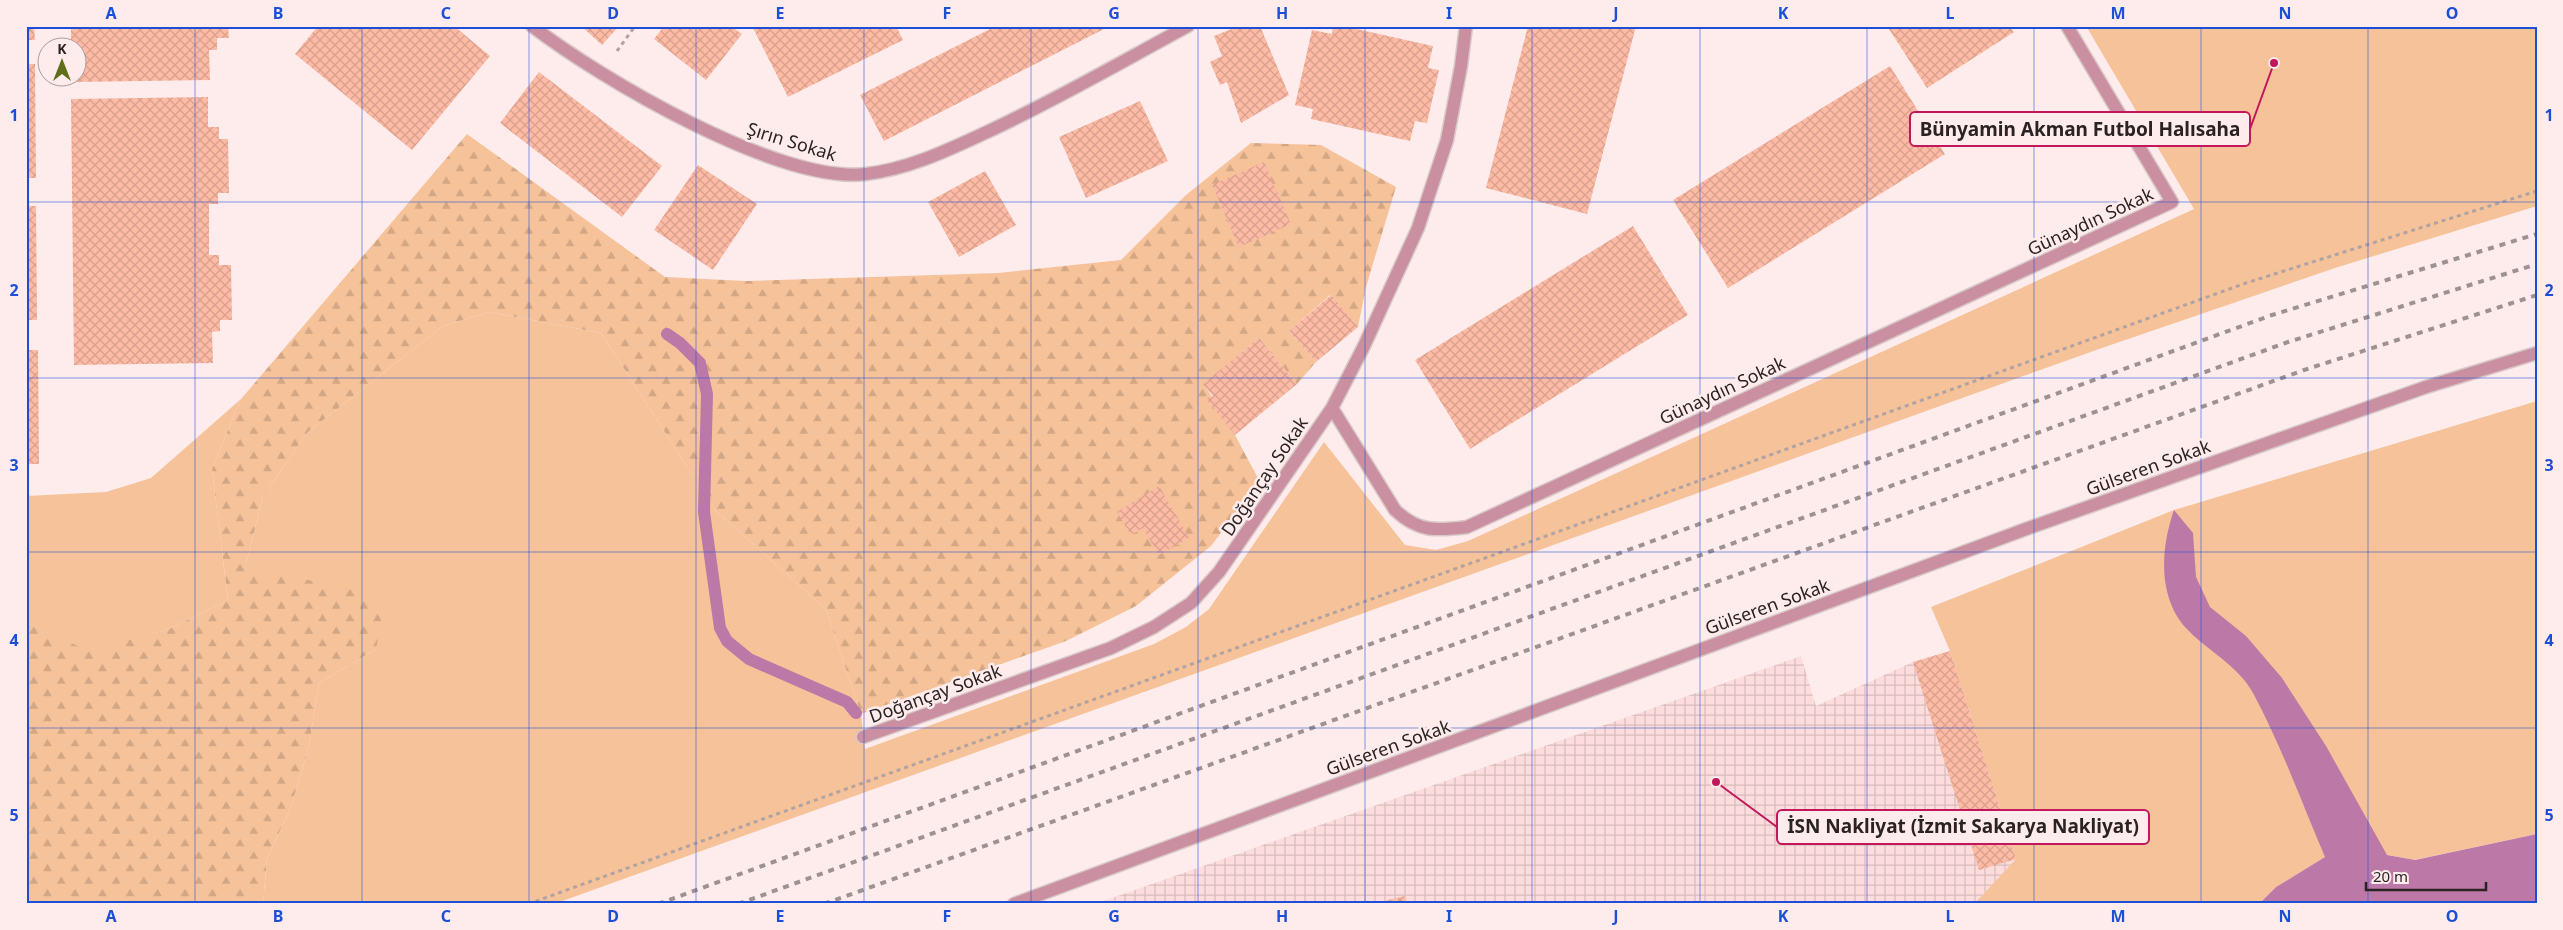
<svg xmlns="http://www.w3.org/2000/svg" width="2563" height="930" font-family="'Noto Sans',sans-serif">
  <defs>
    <pattern id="industrial-grid" width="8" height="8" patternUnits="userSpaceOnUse" patternTransform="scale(1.25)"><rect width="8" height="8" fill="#fcdcdc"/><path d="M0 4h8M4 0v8" fill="none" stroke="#d8bcbc"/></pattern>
    <pattern id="forest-firs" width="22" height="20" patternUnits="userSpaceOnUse" patternTransform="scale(1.25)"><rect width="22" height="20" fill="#f6c29a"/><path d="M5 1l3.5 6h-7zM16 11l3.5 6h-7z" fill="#d3a684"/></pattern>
    <pattern id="building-cross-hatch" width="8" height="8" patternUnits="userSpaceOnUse" patternTransform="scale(1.25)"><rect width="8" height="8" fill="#fdbba5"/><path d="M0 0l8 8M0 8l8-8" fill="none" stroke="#d9a08e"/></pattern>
  </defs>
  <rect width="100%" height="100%" fill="#feecec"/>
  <path fill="url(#industrial-grid)" d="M 1950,651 L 2016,859 L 1974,904 L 1095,904 L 1801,656 L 1816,706 L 1913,662 Z"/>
  <path fill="#f6c29a" d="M 2086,26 L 2537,26 L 2537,206 L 2338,267 L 2099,349 L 554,904 L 263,904 L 267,858 L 291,807 L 309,746 L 319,683 L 376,649 L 245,568 L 263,496 L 308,432 L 443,326 L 489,312 L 601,333 L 715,510 L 826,609 L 861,714 L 865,749 L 1154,644 L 1186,627 L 1209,609 L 1324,442 L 1405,545 L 1436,550 L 1468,541 L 2194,209 Z
    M 241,399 L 212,469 L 228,600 L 169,629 L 89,652 L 26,623 L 26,496 L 106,492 L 151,478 Z
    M 2537,401 L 2537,834 L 2414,860 L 2388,855 L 2325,857 L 2276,887 L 2259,904 L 1974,904 L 2016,859 L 1950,651 L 1931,607 L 2174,510 Z"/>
  <path fill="url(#forest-firs)" d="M 467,134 L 665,277 L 746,281 L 998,273 L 1121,260 L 1186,195 L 1251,143 L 1321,145 L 1396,187 L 1366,287 L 1358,327 L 1330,295 L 1289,331 L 1316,362 L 1297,384 L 1259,338 L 1204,384 L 1235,435 L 1260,482 L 1211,546 L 1136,606 L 1066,641 L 861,714 L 826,609 L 715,510 L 601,333 L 489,312 L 443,326 L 308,432 L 263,496 L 245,568 L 356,589 L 382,617 L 376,649 L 319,683 L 309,746 L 291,807 L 267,858 L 263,904 L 26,904 L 26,623 L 89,651 L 169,629 L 228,600 L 212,469 L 241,399 Z"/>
  <path fill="#bc78a6" d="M 2174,510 L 2193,533 L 2196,577 L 2210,607 L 2246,636 L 2282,678 L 2326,746 L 2387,855 L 2415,860 L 2537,834 L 2537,904 L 2259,904 L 2276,887 L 2325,857 C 2302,803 2281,745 2253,693 C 2238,665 2206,650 2186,628 C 2157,596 2161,547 2174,510 Z"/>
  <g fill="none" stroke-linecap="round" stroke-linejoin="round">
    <path stroke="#bc78a6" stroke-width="12" d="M 667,334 L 680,343 L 700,363 L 707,394 L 704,512 L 720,628 L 727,641 L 749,659 L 847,702 L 856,713"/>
  </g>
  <path fill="url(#building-cross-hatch)" d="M 26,26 L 34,26 L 35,40 L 26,40 Z
    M 71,26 L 228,26 L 229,38 L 217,38 L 217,50 L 209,50 L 210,80 L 72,82 L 72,78 L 78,78 L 78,48 L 71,48 Z
    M 318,26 L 454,26 L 490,56 L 412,150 L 295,54 Z
    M 581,26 L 619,26 L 602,45 Z
    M 664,26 L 731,26 L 742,34 L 706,80 L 654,39 Z
    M 752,26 L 896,26 L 903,40 L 788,97 Z
    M 996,26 L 1110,26 L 884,141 L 860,95 Z
    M 1239,26 L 1260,26 L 1289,95 L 1241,123 L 1227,82 L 1220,85 L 1210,62 L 1222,56 L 1214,36 Z
    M 1333,26 L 1343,26 L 1433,46 L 1428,68 L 1439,70 L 1427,123 L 1415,121 L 1410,141 L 1311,119 L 1313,109 L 1295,105 L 1312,30 L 1332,34 Z
    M 1528,26 L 1636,26 L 1587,214 L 1486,188 Z
    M 1887,26 L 2010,26 L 2014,32 L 1927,88 Z
    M 26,64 L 35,64 L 36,178 L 26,178 Z
    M 1890,66 L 1945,154 L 1728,288 L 1673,200 Z
    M 539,72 L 662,166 L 622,217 L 500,123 Z
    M 208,97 L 208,127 L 219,127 L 219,139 L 228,139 L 229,193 L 218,193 L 218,204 L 209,204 L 209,255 L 219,255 L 219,265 L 231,265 L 232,320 L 220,320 L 220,331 L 212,332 L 213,363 L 74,365 L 71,99 Z
    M 1140,101 L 1168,161 L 1086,198 L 1059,137 Z
    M 1264,162 L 1291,224 L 1239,247 L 1212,185 Z
    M 698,165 L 757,204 L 713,270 L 654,230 Z
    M 985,171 L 1016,225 L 959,257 L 928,202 Z
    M 26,206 L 36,206 L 37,320 L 26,320 Z
    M 1633,226 L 1688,315 L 1470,449 L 1415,360 Z
    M 1331,295 L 1358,327 L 1316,362 L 1289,331 Z
    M 1259,338 L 1297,384 L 1235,435 L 1206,399 L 1213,396 L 1203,384 Z
    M 26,350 L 38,350 L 39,464 L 26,464 Z
    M 1159,486 L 1189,538 L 1159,555 L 1143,528 L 1131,535 L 1117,512 Z
    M 1950,651 L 2016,859 L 1979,870 L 1913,662 Z
    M 1405,896 L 1407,904 L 1376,904 L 1376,903 Z"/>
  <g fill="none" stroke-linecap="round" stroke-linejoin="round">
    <defs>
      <path id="minor" d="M 532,26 C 601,79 779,184 866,174 C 909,169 948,150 987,132 C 1056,100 1121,62 1188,26
        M 1332,408 L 1395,510 C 1418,532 1436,531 1467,527 L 2172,202 L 2067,26
        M 863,737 L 1111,648 L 1154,627 L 1191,603 L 1219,572 L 1332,408 L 1364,346 L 1418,228 L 1447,140 L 1461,66 L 1466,26
        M 1014,904 L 2026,529 L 2426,387 L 2537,353"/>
    </defs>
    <use href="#minor" stroke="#d8c8c8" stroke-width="15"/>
    <path stroke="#b2a3a3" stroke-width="3" stroke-dasharray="4 4" stroke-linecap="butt" d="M 617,51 L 635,26
      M 528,904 L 2246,283 L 2537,191"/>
    <use href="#minor" stroke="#ca90a1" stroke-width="12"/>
    <path stroke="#9e9191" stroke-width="4" stroke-dasharray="6 6" stroke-linecap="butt" d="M 658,904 L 2272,315 L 2537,234
      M 738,904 L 2288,342 L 2537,264
      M 824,904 L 2304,370 L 2537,295"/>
  </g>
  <path fill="none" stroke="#1d4ed8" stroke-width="1" stroke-opacity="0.55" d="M 195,26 L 195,904M 362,26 L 362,904M 529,26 L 529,904M 696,26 L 696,904M 864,26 L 864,904M 1031,26 L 1031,904M 1198,26 L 1198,904M 1365,26 L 1365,904M 1532,26 L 1532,904M 1700,26 L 1700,904M 1867,26 L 1867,904M 2034,26 L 2034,904M 2201,26 L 2201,904M 2368,26 L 2368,904M 26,202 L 2537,202M 26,378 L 2537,378M 26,552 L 2537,552M 26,728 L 2537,728"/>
  <g text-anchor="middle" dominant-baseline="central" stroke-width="5" stroke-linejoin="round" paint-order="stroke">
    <g font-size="18" fill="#2b2323" stroke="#feecec">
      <text transform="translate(792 141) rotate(17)">Şırın Sokak</text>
      <text transform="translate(2090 221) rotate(-25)">Günaydın Sokak</text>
      <text transform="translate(1722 390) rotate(-25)">Günaydın Sokak</text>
      <text transform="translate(2148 467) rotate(-20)">Gülseren Sokak</text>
      <text transform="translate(1264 476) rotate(-56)">Doğançay Sokak</text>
      <text transform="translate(1767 606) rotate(-20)">Gülseren Sokak</text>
      <text transform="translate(935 693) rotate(-20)">Doğançay Sokak</text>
      <text transform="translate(1388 747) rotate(-20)">Gülseren Sokak</text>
    </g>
  </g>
  <path fill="none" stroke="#c2185b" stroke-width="2" d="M2274 63L2250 129M1716 782L1777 827"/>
  <g fill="#c2185b" stroke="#feecec" stroke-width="2">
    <circle cx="2274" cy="63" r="5"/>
    <circle cx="1716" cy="782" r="5"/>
  </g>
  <g fill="#feecec" stroke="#c2185b" stroke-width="2">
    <rect x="1910" y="112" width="340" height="34" rx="5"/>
    <rect x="1777" y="810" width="372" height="34" rx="5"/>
  </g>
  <g font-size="19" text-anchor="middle" font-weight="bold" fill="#2b2323">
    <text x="2080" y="136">Bünyamin Akman Futbol Halısaha</text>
    <text x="1963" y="833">İSN Nakliyat (İzmit Sakarya Nakliyat)</text>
  </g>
  <rect width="2563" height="930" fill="none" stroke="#feecec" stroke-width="55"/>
  <g transform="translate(62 62)"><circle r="24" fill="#feecec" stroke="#aa9c9c"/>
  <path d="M0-4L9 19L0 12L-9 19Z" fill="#5e6e19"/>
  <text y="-8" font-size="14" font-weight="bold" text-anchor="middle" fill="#2b2323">K</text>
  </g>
  <path d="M2366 882v8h120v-8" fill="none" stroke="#2b2323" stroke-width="2.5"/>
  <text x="2373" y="882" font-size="15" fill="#2b2323" stroke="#feecec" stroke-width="4" paint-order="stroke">20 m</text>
  <rect x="28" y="28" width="2508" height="874" fill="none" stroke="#1d4ed8" stroke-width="2"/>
  <g font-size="16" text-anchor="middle" font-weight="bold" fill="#1d4ed8">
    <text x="111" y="19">A</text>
    <text x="278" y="19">B</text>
    <text x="446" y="19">C</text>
    <text x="613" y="19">D</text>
    <text x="780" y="19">E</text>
    <text x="947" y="19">F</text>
    <text x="1114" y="19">G</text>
    <text x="1282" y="19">H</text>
    <text x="1449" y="19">I</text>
    <text x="1616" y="19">J</text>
    <text x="1783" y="19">K</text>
    <text x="1950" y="19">L</text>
    <text x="2118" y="19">M</text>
    <text x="2285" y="19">N</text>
    <text x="2452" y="19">O</text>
    <text x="14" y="121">1</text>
    <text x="2549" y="121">1</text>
    <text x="14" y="296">2</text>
    <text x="2549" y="296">2</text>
    <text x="14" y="471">3</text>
    <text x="2549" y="471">3</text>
    <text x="14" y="646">4</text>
    <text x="2549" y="646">4</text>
    <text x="14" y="821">5</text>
    <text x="2549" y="821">5</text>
    <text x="111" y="922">A</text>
    <text x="278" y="922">B</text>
    <text x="446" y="922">C</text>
    <text x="613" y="922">D</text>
    <text x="780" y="922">E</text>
    <text x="947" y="922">F</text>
    <text x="1114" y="922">G</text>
    <text x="1282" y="922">H</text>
    <text x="1449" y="922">I</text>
    <text x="1616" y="922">J</text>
    <text x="1783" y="922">K</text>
    <text x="1950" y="922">L</text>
    <text x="2118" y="922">M</text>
    <text x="2285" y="922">N</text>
    <text x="2452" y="922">O</text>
  </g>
</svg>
